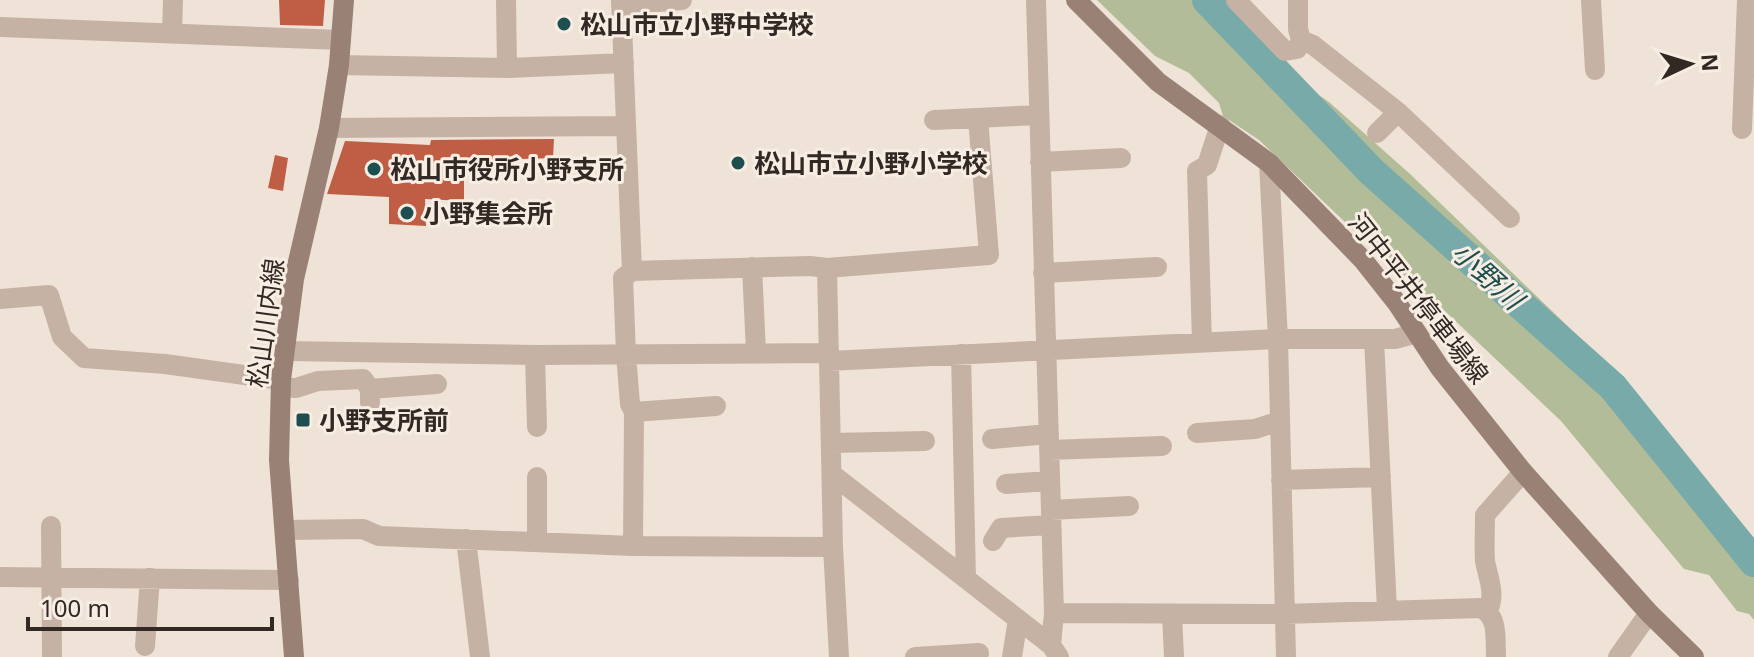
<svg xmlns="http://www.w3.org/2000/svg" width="1754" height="657" font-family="'Noto Sans','Noto Sans JP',sans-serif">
  <rect width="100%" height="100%" fill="#efe3d7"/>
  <path fill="#b2bc98" d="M 1097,0 L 1218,0 L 1283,71 L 1329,102 L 1410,174 L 1607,364 L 1620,385 L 1754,538 L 1754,620 L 1749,614 L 1737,611 L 1709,575 L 1684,569 L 1561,421 L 1448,314 L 1369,245 L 1259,140 L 1223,116 L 1219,103 L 1189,73 L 1155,56 Z"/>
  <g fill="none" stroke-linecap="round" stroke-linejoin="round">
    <path stroke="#78aaaa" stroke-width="30" d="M 1207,0 L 1372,172 L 1613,387 L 1754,562"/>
  </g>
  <path fill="#bf5e45" d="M 279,0 L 325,0 L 323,26 L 280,25 Z
    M 554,139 L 553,158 L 464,161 L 464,201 L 425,199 L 426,226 L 389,224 L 389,197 L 327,194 L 345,141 L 430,145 L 431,140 Z
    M 275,155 L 288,158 L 283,191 L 268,188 Z"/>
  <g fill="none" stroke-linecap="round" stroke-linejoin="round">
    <path stroke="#c6b2a4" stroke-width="20" d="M 506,0 L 507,68 L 624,63
      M 621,0 L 632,271 L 810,266 L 827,268 L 833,547 L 839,657
      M 1036,0 L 1054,613 L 1051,645
      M 1236,0 L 1285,51 L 1297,49 L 1301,40
      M 1298,0 L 1298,29 L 1301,40 L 1313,45 L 1398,112 L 1510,218
      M 1591,0 L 1595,70
      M 621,5 L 682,0
      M 0,27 L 341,40
      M 172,33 L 173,0
      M 339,65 L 507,68
      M 934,120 L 1039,115
      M 329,128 L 625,126
      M 1742,129 L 1747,0
      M 1377,133 L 1398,112
      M 1040,162 L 1121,158
      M 1269,163 L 1278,339 L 1286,657
      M 752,267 L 756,352
      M 827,268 L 989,255 L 978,118
      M 632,271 L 623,278 L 626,354 L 630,404 L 634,412 L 633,546
      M 1043,273 L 1157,267
      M 0,299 L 49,295 L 62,337 L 84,358 L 165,364 L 281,380
      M 1374,339 L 1387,610
      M 1202,343 L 1197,171 L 1207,165 L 1220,125
      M 285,351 L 535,355 L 827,353
      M 961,354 L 966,579
      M 535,355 L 537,427
      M 829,361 L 1278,339 L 1395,339 L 1417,333
      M 281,387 L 296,388 L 318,381 L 363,379 L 370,389 L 370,403
      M 370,389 L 437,384
      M 634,412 L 716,406
      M 1197,433 L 1255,429 L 1280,421
      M 992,439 L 1049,434
      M 832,443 L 925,441
      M 1049,450 L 1162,446
      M 833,475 L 1051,645 L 1059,657
      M 1281,480 L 1381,477
      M 1006,484 L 1050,481
      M 1051,510 L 1129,506
      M 51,526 L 52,657
      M 285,530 L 363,529 L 379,536 L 633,546 L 833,547
      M 466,539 L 480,657
      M 537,540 L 537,477
      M 993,541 L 1001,528 L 1051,525
      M 0,577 L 289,580
      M 1488,611 C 1496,593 1488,578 1485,561 C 1484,546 1485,530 1485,515 L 1523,472
      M 1054,613 L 1284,614 L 1480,608 C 1499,615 1495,639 1496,657
      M 1172,614 L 1174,657
      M 145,646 L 150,578
      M 915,657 L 979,653
      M 1012,657 L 1018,619
      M 1618,657 L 1649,613"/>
    <path stroke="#998176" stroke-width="20" d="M 1076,0 L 1158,82 L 1269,163 L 1363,260 L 1397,303 L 1440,368 L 1523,472 L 1649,613 L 1694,657
      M 294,657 L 279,460 L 281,380 L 294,279 L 329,128 L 339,65 L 344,0"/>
  </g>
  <g fill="#1e4f50" stroke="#f7ede3" stroke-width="3">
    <circle cx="564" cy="24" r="8"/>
    <circle cx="738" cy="163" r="8"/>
    <circle cx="374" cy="169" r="8"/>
    <circle cx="407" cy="213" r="8"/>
    <rect x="295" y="412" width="16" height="16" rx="4"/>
  </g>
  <g text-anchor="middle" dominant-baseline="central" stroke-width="6" stroke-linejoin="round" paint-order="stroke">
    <g font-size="26" font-weight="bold" fill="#322925" stroke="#f7ede3" text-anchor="start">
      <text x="580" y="24">松山市立小野中学校</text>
      <text x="754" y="163">松山市立小野小学校</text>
      <text x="390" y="169">松山市役所小野支所</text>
      <text x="423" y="213">小野集会所</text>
      <text x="319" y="420">小野支所前</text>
    </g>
    <g font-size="26" fill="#322925" stroke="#f7ede3">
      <text transform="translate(1419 298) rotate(52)">河中平井停車場線</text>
      <text transform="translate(265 323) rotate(-82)">松山川内線</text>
    </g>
    <g font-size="28" font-style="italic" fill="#1e4f50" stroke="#f7ede3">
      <text transform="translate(1488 275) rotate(42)">小野川</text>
    </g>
  </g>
  <g transform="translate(1690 64) rotate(86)" stroke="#f7ede3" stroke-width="6" paint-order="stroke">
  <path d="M0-6L14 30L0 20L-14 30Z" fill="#322925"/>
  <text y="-12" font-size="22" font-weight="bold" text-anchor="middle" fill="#322925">N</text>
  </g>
  <path d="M28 617v12h244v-12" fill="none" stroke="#322925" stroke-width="4"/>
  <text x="40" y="617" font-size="24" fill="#322925" stroke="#f7ede3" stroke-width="6" paint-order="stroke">100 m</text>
</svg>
